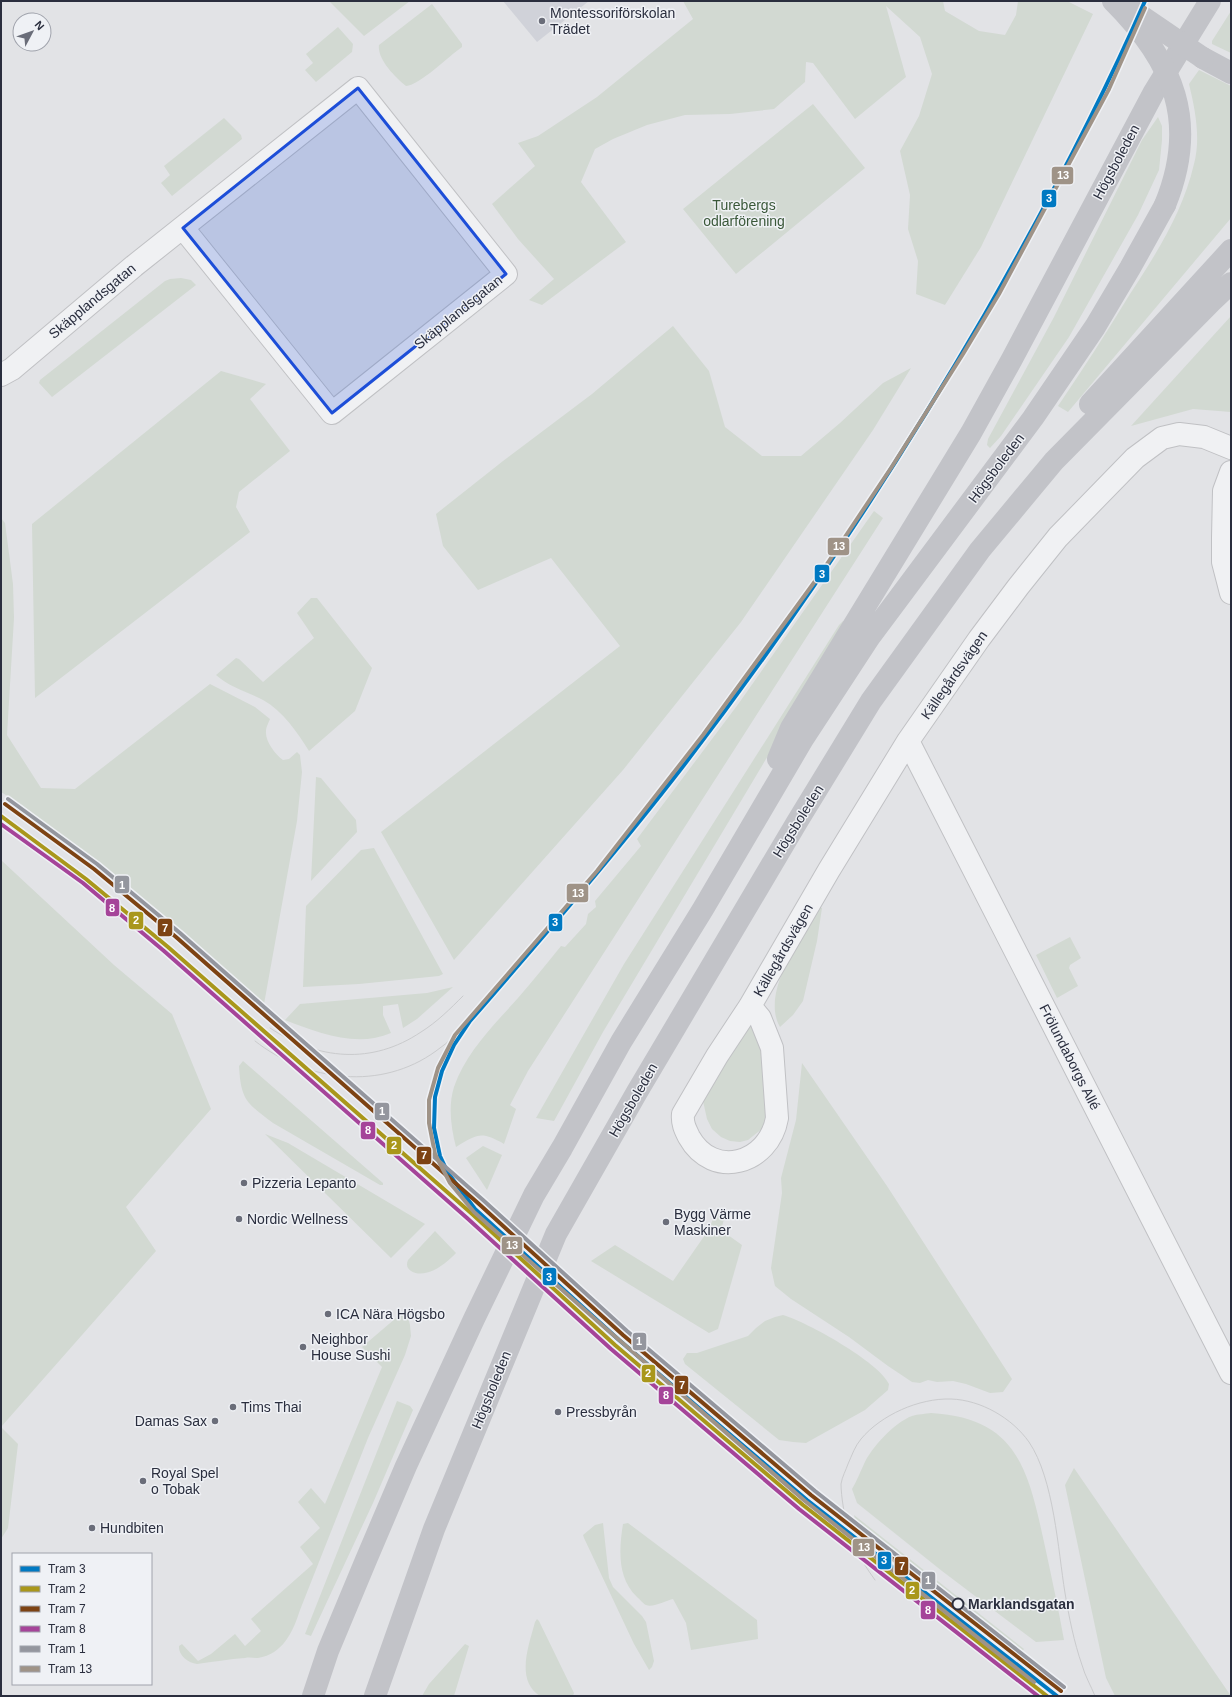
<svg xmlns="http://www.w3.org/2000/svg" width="1232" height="1697" font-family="Arial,sans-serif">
  <rect width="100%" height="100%" fill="#e2e3e6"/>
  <path fill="#d0d2d9" d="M 503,1 L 589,1 L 537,42 Z"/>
  <path fill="#d2d9d2" d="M 329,1 L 410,1 L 364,36 Z
    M 683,1 L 943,1 L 945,11 L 979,31 L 1005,35 L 1016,15 L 1018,1 L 1067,1 L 1093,14 L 981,247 L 945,305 L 916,294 L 918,261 L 908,229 L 910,195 L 900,151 L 919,116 L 932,74 L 920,37 L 886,6 L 906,77 L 855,119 L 813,63 L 806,62 L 805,82 L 774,109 L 730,114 L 685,115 L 647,125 L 613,139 L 595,149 L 581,182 L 626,242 L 542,305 L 529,300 L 554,279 L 518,239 L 492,204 L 535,166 L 518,143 L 538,136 L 597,97 L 693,19 Z
    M 432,4 L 462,44 L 462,47 C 449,56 420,85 406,86 C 395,77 377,59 379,45 Z
    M 1231,11 L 1231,53 L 1212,44 L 1212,41 Z
    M 338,27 L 353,44 L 352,52 L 316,82 L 305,70 L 313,63 L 306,54 Z
    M 1199,70 L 1231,86 L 1231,218 L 1068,412 L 1058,406 C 1083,369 1107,332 1130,294 C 1156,254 1183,212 1194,164 C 1201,138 1195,109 1189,84 Z
    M 813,104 L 865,168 L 736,274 L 683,209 Z
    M 1158,117 L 1162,126 L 1162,140 L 1159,170 L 1138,215 L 1069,337 L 1001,436 L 990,448 L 987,445 L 988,439 L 1054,317 L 1142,140 Z
    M 224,118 L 241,135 L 242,139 L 172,196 L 161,183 L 170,175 L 164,166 Z
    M 181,278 L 191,280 L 196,285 L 52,397 L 39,383 L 40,380 L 165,281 L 170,279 Z
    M 1231,316 L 1231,412 L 1193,409 L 1131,426 Z
    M 673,326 L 709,371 L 725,427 L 762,456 L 801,456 L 840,423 L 883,383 L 911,368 L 873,430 L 741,622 L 623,770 L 454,960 L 381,832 L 620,646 L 551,558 L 478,590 L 443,546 L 436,514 L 503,461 L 592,394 Z
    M 221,371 L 266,384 L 250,399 L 290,451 L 239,492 L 236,507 L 250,532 L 35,698 L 32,524 Z
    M 874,511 L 883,518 L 528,1071 L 510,1105 L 516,1109 L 504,1144 C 481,1131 478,1134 456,1147 C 451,1128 448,1106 454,1087 C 466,1052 494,1025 518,998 C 533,981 547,963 561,946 L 565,947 L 586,924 L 588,914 L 596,907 L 595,901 L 641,846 L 637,839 L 739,703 Z
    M 1,518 L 5,523 L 13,584 L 14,618 L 7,735 L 41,788 L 75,789 L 210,684 L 255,707 L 270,719 C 269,722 266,727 266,731 C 265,741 275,754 283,760 L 289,759 L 297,752 L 300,755 L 302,772 L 297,821 L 264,1004 L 147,905 L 22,805 L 1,792 Z
    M 311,598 L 317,598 L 372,668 L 355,711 L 309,751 C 297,732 283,711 263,700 C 248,692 229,687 216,675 L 236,658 L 239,659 L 263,682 L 314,638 L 297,613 Z
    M 843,621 L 845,622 L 775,744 L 603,1032 L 554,1121 L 536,1118 L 624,964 L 839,625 Z
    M 316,777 L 321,778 L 356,820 L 357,832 L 311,881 Z
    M 374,848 L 443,974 L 439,976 L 359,984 L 303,987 L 306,906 L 361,850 Z
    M 1,860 L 114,965 L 172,1014 L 211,1109 L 126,1207 L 156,1251 L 1,1427 L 18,1444 L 8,1528 L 1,1539 Z
    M 819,907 L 822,908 L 817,941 L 803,1001 L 793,1015 L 780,1027 C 760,993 802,936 819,907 Z
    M 1070,937 L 1081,958 L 1070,965 L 1069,968 L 1078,986 L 1057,998 L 1036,955 Z
    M 453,987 L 417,1019 L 403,1028 L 398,1004 L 383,1006 L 383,1015 L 391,1033 C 357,1048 318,1033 285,1020 L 300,1004 L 427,993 Z
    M 752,1023 L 760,1047 L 773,1093 L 763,1128 L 748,1140 L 740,1142 L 730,1141 L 721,1137 L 712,1129 L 707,1119 L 703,1101 L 746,1025 Z
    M 243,1061 L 383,1183 L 383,1185 L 380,1185 L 273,1123 C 247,1103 241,1101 239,1066 Z
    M 802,1063 L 887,1186 L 1012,1379 L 1003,1392 L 990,1393 L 966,1384 L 953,1381 L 937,1382 L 928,1380 L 920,1383 L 912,1382 L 888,1366 L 849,1337 L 791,1299 L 775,1286 L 771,1268 L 782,1193 L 781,1178 L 796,1120 Z
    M 265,1134 L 288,1143 L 425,1224 L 391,1258 Z
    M 483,1146 L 502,1155 L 487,1190 L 466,1158 Z
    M 717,1212 L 725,1216 L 721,1230 L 742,1245 L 718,1329 L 709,1333 L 591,1261 L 615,1245 L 673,1281 L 705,1235 Z
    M 435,1231 L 456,1253 C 447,1263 426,1280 411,1271 C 407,1268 406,1265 408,1260 Z
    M 403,1312 L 408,1317 L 410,1325 L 411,1336 L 405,1355 L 368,1438 L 300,1610 C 293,1632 283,1654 258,1658 C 254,1658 249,1657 245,1658 C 229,1659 213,1662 197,1664 C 188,1663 178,1655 179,1646 L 182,1644 L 198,1661 L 211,1654 L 235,1634 L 245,1646 L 261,1631 L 251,1619 L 313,1564 L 300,1547 L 320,1528 L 298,1502 L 311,1488 L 325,1504 L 382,1367 L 362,1347 Z
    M 783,1315 C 807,1322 879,1362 889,1384 L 888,1390 L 865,1410 L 806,1443 L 793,1442 L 779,1440 L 685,1364 L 683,1359 L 687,1353 L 697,1353 L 748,1336 L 756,1328 L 765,1321 L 775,1317 Z
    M 397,1401 L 410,1406 L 413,1410 L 373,1503 L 311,1636 L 305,1634 Z
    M 931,1413 C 1017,1418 1028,1469 1044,1542 C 1051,1574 1058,1607 1064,1640 L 1036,1642 L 942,1571 L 857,1503 L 852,1489 C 857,1481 860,1472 864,1464 C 871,1448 895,1422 912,1416 C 918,1414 925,1414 931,1413 Z
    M 1074,1468 L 1231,1696 L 1115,1696 L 1106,1678 L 1065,1485 Z
    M 854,1515 L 1024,1649 L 1020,1654 L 856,1525 Z
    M 603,1523 L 609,1578 L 613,1587 L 642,1616 L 646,1622 L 654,1661 L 652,1667 L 649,1670 L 634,1644 L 584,1538 L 583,1535 L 595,1525 Z
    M 628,1523 L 757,1620 L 758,1639 L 691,1650 L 686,1623 L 673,1599 C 667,1600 653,1608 646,1605 C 643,1604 640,1599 637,1597 C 617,1578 619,1549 623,1524 Z
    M 537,1619 L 539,1621 L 574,1693 L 573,1696 L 540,1696 C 515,1680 529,1645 535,1622 Z
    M 465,1644 L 469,1646 L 454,1696 L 422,1696 L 429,1684 Z"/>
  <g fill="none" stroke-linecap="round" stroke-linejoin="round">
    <defs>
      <path id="street" d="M 1,375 L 12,369 L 134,266 L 358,88 L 506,274 L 332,413 L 183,228
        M 1231,472 L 1224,491 L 1223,538 L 1223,562 L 1231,593
        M 908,741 L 1231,1373
        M 750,1006 L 760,1018 L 772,1048 L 777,1118 C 769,1164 713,1180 689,1137 C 685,1129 682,1123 683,1114 L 717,1056 L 750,1006 L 829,870 L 908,741 L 979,639 L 1018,587 L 1058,537 L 1135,458 L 1162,438 L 1179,434 L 1204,437 L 1231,448"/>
    </defs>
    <use href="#street" stroke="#c0c1c4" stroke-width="24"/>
    <use href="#street" stroke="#f0f1f3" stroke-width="22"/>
    <path stroke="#c2c3c8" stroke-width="22" d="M 1203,58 L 1231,73
      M 1090,404 L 1231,250
      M 778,759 L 791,728 L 971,433 L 1012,359 L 1154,92 L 1210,1
      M 313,1696 L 328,1651 L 366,1560 L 406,1466 L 474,1319 L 534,1195 L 562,1148 L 621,1042 L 703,909 L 803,739 L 869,638 L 1033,418 L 1095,327 L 1130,268 L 1165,205
      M 375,1696 L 434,1529 L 556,1234 L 637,1092 L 797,822 L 871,701 L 980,550 L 1054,461 L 1212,301 L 1231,283"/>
    <path stroke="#cacbcd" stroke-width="1" d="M 270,1028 C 318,1060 372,1065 421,1032 C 437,1022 450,1009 463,996
      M 255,1041 C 307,1082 381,1091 436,1051 C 449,1042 459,1032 470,1021
      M 875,1580 C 857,1555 847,1536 843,1505 C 842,1499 841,1490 841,1484 C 842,1477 846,1470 848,1464 C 852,1455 855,1446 861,1439 C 881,1415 919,1398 951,1399 C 981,1400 1012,1418 1029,1442 C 1054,1479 1058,1550 1065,1593 C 1069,1617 1074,1642 1082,1665 C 1085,1676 1091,1686 1095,1696"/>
    <path stroke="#c2c3c8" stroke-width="22" d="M 1113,1 C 1174,62 1199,122 1165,205
      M 1134,11 L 1203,58"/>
    <defs>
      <path id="tram-1" d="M 1057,1696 L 807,1500 L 619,1340 L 475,1209 L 448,1173 L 440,1156 L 434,1128 L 435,1097 L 442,1071 L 454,1045 L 470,1021 C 543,937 616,853 684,765 C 794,622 894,471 985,314 C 1043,212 1098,109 1145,1"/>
      <path id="tram-2" d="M 1,816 L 86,879 L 168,947 L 471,1213 L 615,1345 L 803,1505 L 1047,1696"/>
      <path id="tram-3" d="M 5,804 L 94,869 L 176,937 L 479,1204 L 623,1335 L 811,1495 L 1061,1691"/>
      <path id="tram-4" d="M 1,824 L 83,883 L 164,951 L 467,1218 L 611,1349 L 799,1509 L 1038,1696"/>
      <path id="tram-5" d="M 8,799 L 97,864 L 180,933 L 483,1200 L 627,1331 L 815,1491 L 1064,1687"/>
      <path id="tram-6" d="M 1034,1682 L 805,1501 L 603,1326 L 474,1212 L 450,1183 L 435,1154 L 429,1123 L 429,1100 L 438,1068 L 455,1035 L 597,871 L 703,735 L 821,573 L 891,468 L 963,354 L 999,294 L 1109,89 L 1145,8"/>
    </defs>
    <use href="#tram-1" stroke="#eff1f5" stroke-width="7"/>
    <use href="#tram-2" stroke="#eff1f5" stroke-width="7"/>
    <use href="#tram-3" stroke="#eff1f5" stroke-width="7"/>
    <use href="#tram-4" stroke="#eff1f5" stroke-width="7"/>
    <use href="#tram-5" stroke="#eff1f5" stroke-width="7"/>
    <use href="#tram-6" stroke="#eff1f5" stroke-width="7"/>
    <use href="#tram-1" stroke="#0079c2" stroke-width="4"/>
    <use href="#tram-2" stroke="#a9971b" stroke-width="4"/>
    <use href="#tram-3" stroke="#7d4313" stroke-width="4"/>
    <use href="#tram-4" stroke="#a54499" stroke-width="4"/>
    <use href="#tram-5" stroke="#94969e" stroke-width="4"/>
    <use href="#tram-6" stroke="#9f9387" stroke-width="4"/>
  </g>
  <path fill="#1d4ed8" fill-opacity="0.2" stroke="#1d4ed8" stroke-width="3" stroke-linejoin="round" d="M 358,88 L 506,274 L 332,413 L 183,228 Z"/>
  <g fill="#6a6d79" stroke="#eff1f5" stroke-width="1.5">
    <circle cx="542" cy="21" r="4"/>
    <circle cx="244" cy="1183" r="4"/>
    <circle cx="239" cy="1219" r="4"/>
    <circle cx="666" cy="1222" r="4"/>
    <circle cx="328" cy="1314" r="4"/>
    <circle cx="303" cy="1347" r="4"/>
    <circle cx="233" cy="1407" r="4"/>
    <circle cx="558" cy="1412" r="4"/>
    <circle cx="215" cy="1421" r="4"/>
    <circle cx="143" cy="1481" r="4"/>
    <circle cx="92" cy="1528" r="4"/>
  </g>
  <circle fill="#eff1f5" stroke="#2a2e3e" stroke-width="2" cx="958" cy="1604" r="5.5"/>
  <g text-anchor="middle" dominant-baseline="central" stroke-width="3" stroke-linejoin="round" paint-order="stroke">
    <g font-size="14" fill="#2a2e3e" stroke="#eff1f5" text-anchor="start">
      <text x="550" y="13">Montessoriförskolan<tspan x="550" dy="16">Trädet</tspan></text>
      <text x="252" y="1183">Pizzeria Lepanto</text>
      <text x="674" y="1214">Bygg Värme<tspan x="674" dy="16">Maskiner</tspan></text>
      <text x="247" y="1219">Nordic Wellness</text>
      <text x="336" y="1314">ICA Nära Högsbo</text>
      <text x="311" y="1339">Neighbor<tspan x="311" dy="16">House Sushi</tspan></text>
      <text x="241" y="1407">Tims Thai</text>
      <text x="566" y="1412">Pressbyrån</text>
      <text x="207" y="1421" text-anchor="end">Damas Sax</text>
      <text x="151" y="1473">Royal Spel<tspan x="151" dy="16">o Tobak</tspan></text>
      <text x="100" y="1528">Hundbiten</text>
    </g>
    <g font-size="14" fill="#2a2e3e" stroke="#eff1f5">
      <text transform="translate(1116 162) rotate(-62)">Högsboleden</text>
      <text transform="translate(92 301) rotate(-40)">Skäpplandsgatan</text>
      <text transform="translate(458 312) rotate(-39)">Skäpplandsgatan</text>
      <text transform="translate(996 468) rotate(-53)">Högsboleden</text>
      <text transform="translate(954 675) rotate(-55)">Källegårdsvägen</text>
      <text transform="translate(798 821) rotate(-58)">Högsboleden</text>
      <text transform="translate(783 950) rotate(-60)">Källegårdsvägen</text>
      <text transform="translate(1070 1057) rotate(63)">Frölundaborgs Allé</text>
      <text transform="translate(633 1100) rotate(-60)">Högsboleden</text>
      <text transform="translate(491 1390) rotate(-68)">Högsboleden</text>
    </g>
    <g font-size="14" fill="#3a5839" stroke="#eff1f5">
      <text x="744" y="205">Turebergs<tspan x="744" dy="16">odlarförening</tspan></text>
    </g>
    <g font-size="14" font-weight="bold" fill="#2a2e3e" stroke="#eff1f5" text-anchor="start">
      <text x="968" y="1604">Marklandsgatan</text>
    </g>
  </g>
  <g stroke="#eff1f5" stroke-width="1.5">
    <rect x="1051" y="166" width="23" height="19" rx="4" fill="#9f9387"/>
    <rect x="1041" y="189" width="16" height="19" rx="4" fill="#0079c2"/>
    <rect x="827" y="537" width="23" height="19" rx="4" fill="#9f9387"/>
    <rect x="814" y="564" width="16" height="19" rx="4" fill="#0079c2"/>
    <rect x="114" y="875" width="16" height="19" rx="4" fill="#94969e"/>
    <rect x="566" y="883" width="23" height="20" rx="4" fill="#9f9387"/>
    <rect x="105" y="898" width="15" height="19" rx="4" fill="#a54499"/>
    <rect x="128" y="911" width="16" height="19" rx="4" fill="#a9971b"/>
    <rect x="548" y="913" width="15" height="19" rx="4" fill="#0079c2"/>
    <rect x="157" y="918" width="16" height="19" rx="4" fill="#7d4313"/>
    <rect x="374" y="1102" width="16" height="19" rx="4" fill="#94969e"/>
    <rect x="360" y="1121" width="16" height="19" rx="4" fill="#a54499"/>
    <rect x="386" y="1136" width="16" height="19" rx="4" fill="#a9971b"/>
    <rect x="416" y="1146" width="16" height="19" rx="4" fill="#7d4313"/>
    <rect x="501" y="1236" width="22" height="19" rx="4" fill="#9f9387"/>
    <rect x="542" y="1267" width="15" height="19" rx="4" fill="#0079c2"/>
    <rect x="632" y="1332" width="15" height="19" rx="4" fill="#94969e"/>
    <rect x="641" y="1364" width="15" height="19" rx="4" fill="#a9971b"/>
    <rect x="674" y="1375" width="15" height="20" rx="4" fill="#7d4313"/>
    <rect x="658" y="1386" width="16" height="19" rx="4" fill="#a54499"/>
    <rect x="852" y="1538" width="23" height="19" rx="4" fill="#9f9387"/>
    <rect x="877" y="1551" width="15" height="19" rx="4" fill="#0079c2"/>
    <rect x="894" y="1556" width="15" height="20" rx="4" fill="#7d4313"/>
    <rect x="921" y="1571" width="15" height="19" rx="4" fill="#94969e"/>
    <rect x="905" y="1581" width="15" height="19" rx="4" fill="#a9971b"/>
    <rect x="920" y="1600" width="16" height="20" rx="4" fill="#a54499"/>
  </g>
  <g font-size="11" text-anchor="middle" font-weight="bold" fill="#fff">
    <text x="1063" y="179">13</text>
    <text x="1049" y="202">3</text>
    <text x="839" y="550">13</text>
    <text x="822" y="578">3</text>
    <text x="122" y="889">1</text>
    <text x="578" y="897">13</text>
    <text x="112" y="912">8</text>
    <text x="136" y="924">2</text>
    <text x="555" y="926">3</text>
    <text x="165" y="932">7</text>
    <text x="382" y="1115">1</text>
    <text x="368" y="1134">8</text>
    <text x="394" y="1149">2</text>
    <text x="424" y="1159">7</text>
    <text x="512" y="1249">13</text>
    <text x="549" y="1281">3</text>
    <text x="639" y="1345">1</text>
    <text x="648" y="1377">2</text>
    <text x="682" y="1389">7</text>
    <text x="666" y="1399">8</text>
    <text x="864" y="1551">13</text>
    <text x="884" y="1564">3</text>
    <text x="902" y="1570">7</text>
    <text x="928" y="1584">1</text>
    <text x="912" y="1594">2</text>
    <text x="928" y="1614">8</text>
  </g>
  <rect width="1232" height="1697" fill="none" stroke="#2a2e3e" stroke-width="4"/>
  <rect x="12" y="1553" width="140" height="132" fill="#eff1f5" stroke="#a0a3ac"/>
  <rect x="20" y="1566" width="20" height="6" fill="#0079c2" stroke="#a0a3ac"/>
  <text x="48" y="1573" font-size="12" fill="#2a2e3e">Tram 3</text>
  <rect x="20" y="1586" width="20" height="6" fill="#a9971b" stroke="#a0a3ac"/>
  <text x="48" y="1593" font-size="12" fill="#2a2e3e">Tram 2</text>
  <rect x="20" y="1606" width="20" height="6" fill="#7d4313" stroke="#a0a3ac"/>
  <text x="48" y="1613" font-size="12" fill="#2a2e3e">Tram 7</text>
  <rect x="20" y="1626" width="20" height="6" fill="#a54499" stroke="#a0a3ac"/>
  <text x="48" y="1633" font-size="12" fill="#2a2e3e">Tram 8</text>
  <rect x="20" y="1646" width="20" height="6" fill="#94969e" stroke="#a0a3ac"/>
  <text x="48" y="1653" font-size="12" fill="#2a2e3e">Tram 1</text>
  <rect x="20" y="1666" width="20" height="6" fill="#9f9387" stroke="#a0a3ac"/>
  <text x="48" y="1673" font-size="12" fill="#2a2e3e">Tram 13</text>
  <g transform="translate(32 32) rotate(49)"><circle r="19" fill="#eff1f5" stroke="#a0a3ac"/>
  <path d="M0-3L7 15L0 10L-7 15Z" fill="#6a6d79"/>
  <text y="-6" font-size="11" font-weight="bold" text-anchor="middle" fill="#2a2e3e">N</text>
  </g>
</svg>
